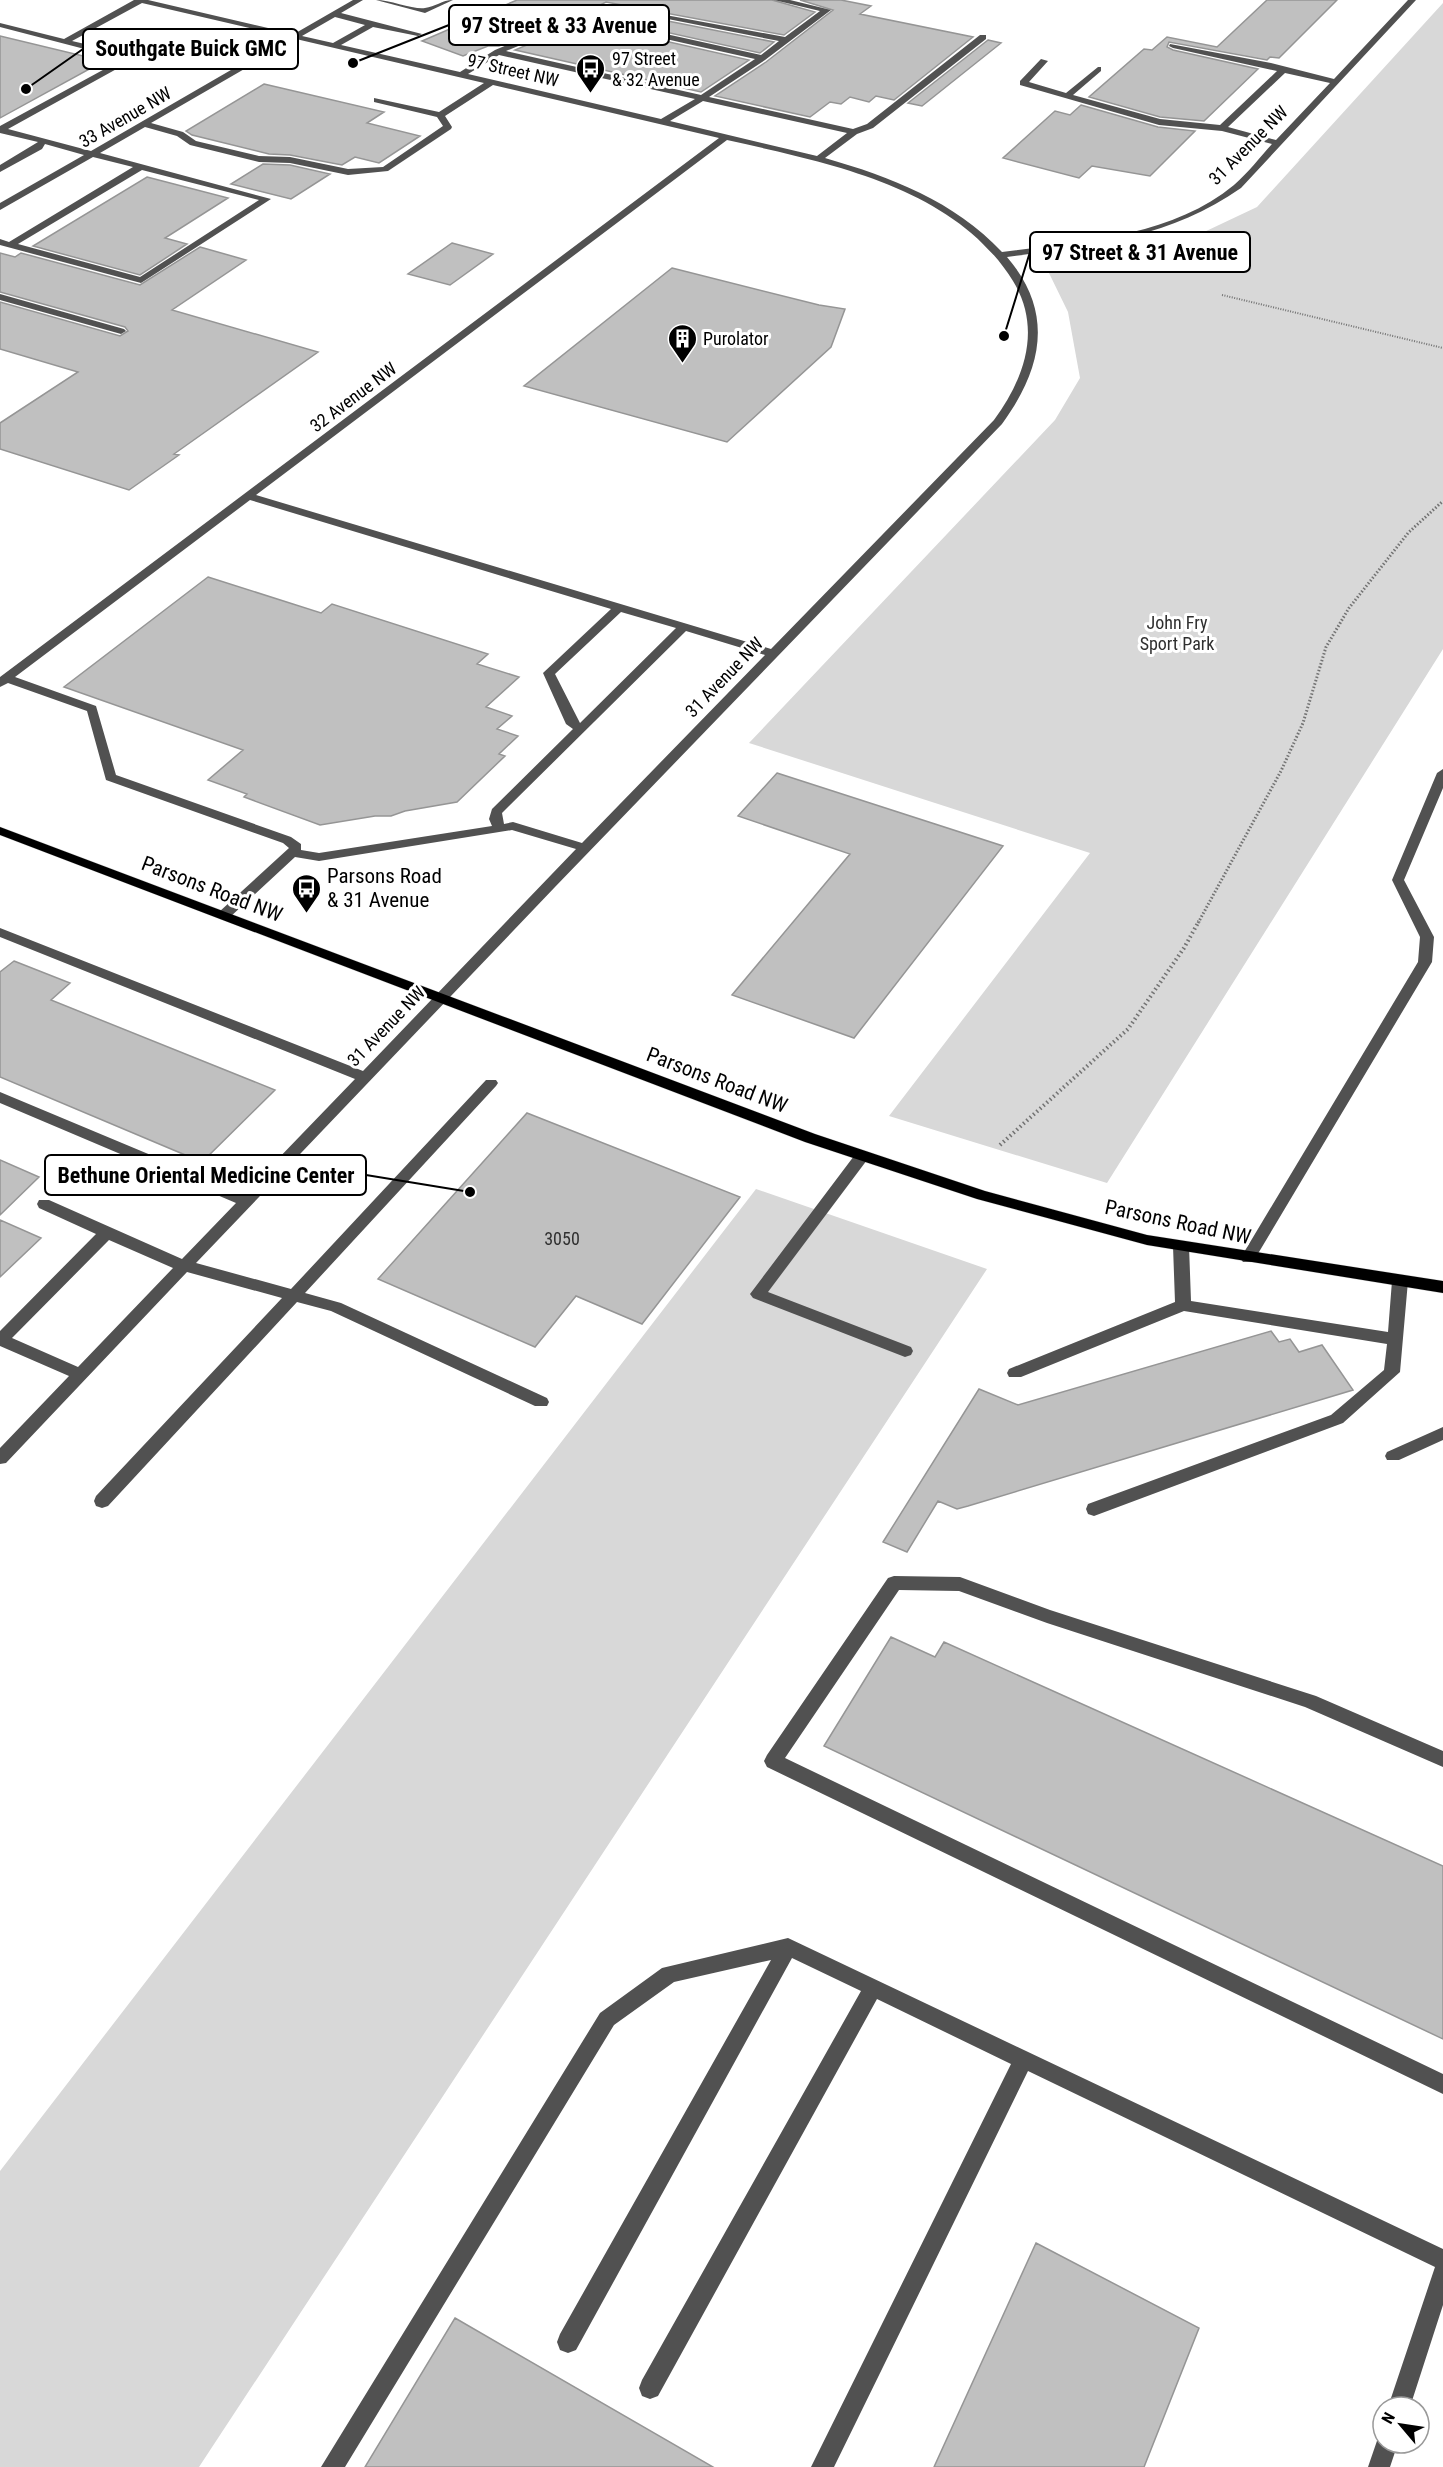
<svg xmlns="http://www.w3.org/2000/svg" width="1443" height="2467" font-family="'Roboto Condensed',sans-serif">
  <rect width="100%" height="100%" fill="#fff"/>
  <path fill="#d8d8d8" d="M 1443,3 L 1443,649 L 1107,1183 L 889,1116 L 1090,853 L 749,743 L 1055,420 L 1080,378 L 1068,312 L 1048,271 L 1054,265 L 1114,254 L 1202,233 L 1257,207 Z
    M 756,1189 L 987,1269 L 199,2467 L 0,2467 L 0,2171 Z"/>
  <path fill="#c0c0c0" stroke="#959595" stroke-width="1.5" d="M 517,0 L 772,0 L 815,12 L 784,35 L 606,2 L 600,5 L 602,8 L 774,42 L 760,53 L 593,16 L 593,12 L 587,10 L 499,46 L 488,46 L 463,56 L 422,41 Z
    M 800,0 L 841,0 L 871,6 L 860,14 L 973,37 L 894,100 L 876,96 L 869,102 L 850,97 L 841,104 L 830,102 L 810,117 L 715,96 L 766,62 L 833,10 Z
    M 1267,0 L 1337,0 L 1279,58 L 1270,57 L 1267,60 L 1169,42 L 1167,47 L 1173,50 L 1258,69 L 1204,121 L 1160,117 L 1089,97 L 1144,49 L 1152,50 L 1167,37 L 1217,47 Z
    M 581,22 L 749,60 L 701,92 L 515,50 Z
    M 0,36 L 104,61 L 0,118 Z
    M 988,40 L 1001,43 L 922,106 L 908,103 Z
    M 264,84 L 384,112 L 367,123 L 420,136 L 379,163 L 355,157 L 342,165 L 290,155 L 269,154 L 192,135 L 186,131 Z
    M 1081,105 L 1158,127 L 1195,131 L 1150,176 L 1092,166 L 1079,178 L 1003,158 L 1055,111 L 1070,115 Z
    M 263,164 L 290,165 L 330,174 L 291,199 L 231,184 Z
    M 147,177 L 228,198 L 165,238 L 187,244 L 140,275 L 33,246 Z
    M 452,243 L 493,254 L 450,285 L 408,274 Z
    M 200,247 L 246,260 L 172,310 L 318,352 L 174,454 L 179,455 L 129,490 L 0,449 L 0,423 L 78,372 L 0,349 L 0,302 L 120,336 L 128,331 L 125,327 L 0,292 L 0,253 L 15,257 L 21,253 L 140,285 Z
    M 672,268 L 819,305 L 845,309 L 831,347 L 727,442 L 524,386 Z
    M 208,577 L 321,613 L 332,604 L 488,654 L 477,664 L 519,677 L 486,707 L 512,716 L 497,729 L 518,736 L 499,754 L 505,756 L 457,802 L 405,811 L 391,816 L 375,816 L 320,825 L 244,797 L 247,794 L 208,780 L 243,750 L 64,687 Z
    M 777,773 L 1003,846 L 854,1038 L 732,995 L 850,854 L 738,816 Z
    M 14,961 L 70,983 L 51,1000 L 275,1090 L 202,1162 L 0,1077 L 0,972 Z
    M 527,1113 L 740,1197 L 642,1324 L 576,1296 L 535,1347 L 378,1279 Z
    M 0,1160 L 39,1177 L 0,1215 Z
    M 0,1220 L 41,1238 L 0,1277 Z
    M 1271,1331 L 1279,1342 L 1290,1339 L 1299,1352 L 1322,1345 L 1353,1390 L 968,1506 L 957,1509 L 938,1501 L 907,1552 L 883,1542 L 979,1389 L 1018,1405 Z
    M 891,1637 L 935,1657 L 944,1642 L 1443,1866 L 1443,2039 L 824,1746 Z
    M 1036,2243 L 1199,2328 L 1144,2467 L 934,2467 Z
    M 455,2318 L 713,2467 L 365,2467 Z"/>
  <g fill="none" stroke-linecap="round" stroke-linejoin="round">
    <defs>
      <path id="major" d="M 0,827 L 815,1134 L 985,1191 L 1147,1235 L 1443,1281 L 1443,1293 L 1147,1245 L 977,1199 L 805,1142 L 0,835 Z"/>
    </defs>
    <use href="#major" stroke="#dbdbdb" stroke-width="1"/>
    <path stroke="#737373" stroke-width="2" stroke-dasharray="1 1.5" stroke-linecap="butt" d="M 1222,295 L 1443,348"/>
    <path stroke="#737373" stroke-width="3" stroke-dasharray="1.5 2" stroke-linecap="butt" d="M 1198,923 L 1281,771 L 1303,723 L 1326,647 L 1349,608 L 1408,533 L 1443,501"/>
    <path stroke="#737373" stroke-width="4" stroke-dasharray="1.5 3" stroke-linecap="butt" d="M 1000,1145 L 1128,1029 L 1184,948 L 1199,921"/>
    <path fill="#515151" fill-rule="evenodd" d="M 134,0 L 148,0 L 294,34 L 353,0 L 363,0 L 341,13 L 422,34 L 418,36 L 373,27 L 341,45 L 460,72 L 495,50 L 588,12 L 592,14 L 589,17 L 761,55 L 779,41 L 602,6 L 606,4 L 785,37 L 820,11 L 774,0 L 790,0 L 831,10 L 765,60 L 709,97 L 853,129 L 867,124 L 980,35 L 986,35 L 986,39 L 873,128 L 857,134 L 825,158 C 891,177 954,201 1002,252 C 1080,242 1171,237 1234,185 C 1248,173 1260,157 1272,144 L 1222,131 L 1159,125 L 1020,85 L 1020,81 L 1041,59 L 1048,61 L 1029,82 L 1066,93 L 1098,67 L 1101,67 L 1101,71 L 1073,95 L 1160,119 L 1220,125 L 1277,71 L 1173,48 L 1169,46 L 1170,44 L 1271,63 L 1334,79 L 1408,0 L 1416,0 L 1241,188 C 1170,238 1091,246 1007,257 C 1055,313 1042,369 1002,424 L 555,887 L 196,1263 L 291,1289 L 486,1080 L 496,1080 L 498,1083 L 496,1086 L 305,1293 L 341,1303 L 547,1398 L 549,1402 L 547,1406 L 535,1406 L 331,1311 L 297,1302 L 108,1506 L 102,1508 L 96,1506 L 94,1501 L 96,1496 L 282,1298 L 187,1272 L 6,1463 L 0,1464 L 0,1448 L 69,1376 L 0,1346 L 0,1331 L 96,1234 L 39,1208 L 37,1204 L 39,1200 L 49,1200 L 182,1259 L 236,1203 L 0,1103 L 0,1092 L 244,1194 L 355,1079 L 0,937 L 0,928 L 363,1071 L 576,849 L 512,830 L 319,861 L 295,857 L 229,918 L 219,918 L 217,915 L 219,912 L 289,848 L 283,843 L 106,780 L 87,711 L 8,683 L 0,687 L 0,677 L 719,138 L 493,85 L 445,116 L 452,127 L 451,129 L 388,171 L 348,175 L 290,163 L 259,162 L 190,145 L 177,136 L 145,127 L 100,153 L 271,199 L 141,283 L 0,245 L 0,239 L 9,242 L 133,167 L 93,157 L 0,210 L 0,203 L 84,155 L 45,144 L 42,149 L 0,172 L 0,165 L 38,142 L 0,133 L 0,126 L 123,59 L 0,27 L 0,23 L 64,39 ZM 142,3 L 288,37 L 91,151 L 8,129 L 131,61 L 171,68 L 171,64 L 72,41 ZM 335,17 L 365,25 L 333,43 L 302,36 ZM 581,20 L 755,59 L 701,95 L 506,51 ZM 296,39 L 484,83 L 439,112 L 374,98 L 374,102 L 437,117 L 443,126 L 383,167 L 348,169 L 290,157 L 259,156 L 196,141 L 183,132 L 151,123 ZM 499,55 L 695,99 L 661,119 L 468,74 ZM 1285,73 L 1330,83 L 1276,140 L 1228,127 ZM 703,101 L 847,133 L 817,156 L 670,121 ZM 727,140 C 828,163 954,186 1013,281 C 1042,328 1025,378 994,420 L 771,649 L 256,495 ZM 142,170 L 259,200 L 140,277 L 18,244 ZM 250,500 L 611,609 L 543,673 L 566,724 L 573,729 L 492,809 L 489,819 L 492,826 L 319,853 L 301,850 L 301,844 L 291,837 L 116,775 L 96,706 L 15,677 ZM 621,612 L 676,628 L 580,723 L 555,674 ZM 686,631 L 765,655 L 582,843 L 513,822 L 504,824 L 502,813 ZM 109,1240 L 173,1268 L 78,1367 L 12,1338 Z
      M 376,0 C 390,0 415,10 425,8 C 435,7 442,0 453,0 L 425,13 Z
      M 0,294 L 124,329 L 126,331 L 121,334 L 0,300 Z
      M 1443,769 L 1443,788 L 1404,880 L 1434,937 L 1432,962 L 1253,1262 L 1243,1262 L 1240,1258 L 1243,1254 L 1418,962 L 1420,937 L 1392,880 L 1437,773 Z
      M 862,1151 L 869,1156 L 867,1160 L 768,1292 L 911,1347 L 913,1351 L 911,1355 L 905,1357 L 753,1298 L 750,1294 L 857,1152 Z
      M 1181,1241 L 1189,1246 L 1191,1301 L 1388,1332 L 1392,1281 L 1395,1277 L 1405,1277 L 1408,1281 L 1400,1372 L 1343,1423 L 1094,1516 L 1088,1514 L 1086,1509 L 1088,1504 L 1331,1415 L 1384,1370 L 1387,1344 L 1184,1311 L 1021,1377 L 1009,1377 L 1007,1373 L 1009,1369 L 1175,1302 L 1173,1246 Z
      M 1443,1427 L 1443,1440 L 1399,1460 L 1387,1460 L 1385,1456 L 1387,1452 Z
      M 894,1576 L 960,1577 L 1050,1610 L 1316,1696 L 1443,1751 L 1443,1767 L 1305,1707 L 1047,1623 L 959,1591 L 899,1590 L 785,1758 L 1443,2074 L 1443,2094 L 767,1767 L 764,1761 L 767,1755 L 888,1578 Z
      M 788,1938 L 1443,2249 L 1443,2305 L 1410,2407 L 1388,2407 L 1435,2267 L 1028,2071 L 834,2467 L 811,2467 L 1011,2064 L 877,1999 L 658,2396 L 650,2399 L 642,2396 L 639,2388 L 642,2380 L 861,1991 L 792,1958 L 576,2350 L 568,2353 L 560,2350 L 557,2342 L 560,2334 L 771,1960 L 674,1982 L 614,2025 L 345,2467 L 321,2467 L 600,2013 L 662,1968 Z
      M 1383,2434 L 1383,2443 L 1398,2443 L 1390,2467 L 1368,2467 L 1379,2435 Z"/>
    <use href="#major" fill="#000" fill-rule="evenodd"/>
  </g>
  <defs>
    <symbol id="bus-pin" viewBox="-11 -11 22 30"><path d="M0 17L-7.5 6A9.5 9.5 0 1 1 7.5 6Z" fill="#000" stroke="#fff"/><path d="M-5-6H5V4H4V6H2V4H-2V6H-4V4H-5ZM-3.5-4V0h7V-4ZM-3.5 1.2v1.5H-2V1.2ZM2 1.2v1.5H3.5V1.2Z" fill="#fff"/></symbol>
    <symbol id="building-pin" viewBox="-11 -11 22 30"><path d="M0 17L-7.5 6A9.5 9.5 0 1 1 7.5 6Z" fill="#000" stroke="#fff"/><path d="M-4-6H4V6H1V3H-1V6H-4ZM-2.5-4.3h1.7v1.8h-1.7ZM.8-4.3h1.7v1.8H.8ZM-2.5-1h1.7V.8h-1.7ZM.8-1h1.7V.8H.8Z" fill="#fff"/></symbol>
  </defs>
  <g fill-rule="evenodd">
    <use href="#bus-pin" x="574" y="52" width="33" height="45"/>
    <use href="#building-pin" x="666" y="322" width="33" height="45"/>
    <use href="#bus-pin" x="290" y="872" width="33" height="45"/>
  </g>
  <g text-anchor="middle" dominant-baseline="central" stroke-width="6" stroke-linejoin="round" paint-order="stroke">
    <g font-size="18" fill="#000" stroke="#fff" text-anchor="start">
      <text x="612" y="58">97 Street<tspan x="612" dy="21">&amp; 32 Avenue</tspan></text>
      <text x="703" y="338">Purolator</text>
    </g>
    <g font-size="18" fill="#000" stroke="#fff">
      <text transform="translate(513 70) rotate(13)">97 Street NW</text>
      <text transform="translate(125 117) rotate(-30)">33 Avenue NW</text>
      <text transform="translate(1248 145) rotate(-45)">31 Avenue NW</text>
      <text transform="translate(353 397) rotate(-37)">32 Avenue NW</text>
      <text transform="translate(724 677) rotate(-46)">31 Avenue NW</text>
      <text transform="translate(386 1026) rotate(-46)">31 Avenue NW</text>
    </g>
    <g font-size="18" fill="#2f2f2f" stroke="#fff">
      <text x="1177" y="622">John Fry<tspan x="1177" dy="21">Sport Park</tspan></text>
    </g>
    <g font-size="18" fill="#303030">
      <text x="562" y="1238">3050</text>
    </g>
    <g font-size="21" fill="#000" stroke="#fff" text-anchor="start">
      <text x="327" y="876">Parsons Road<tspan x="327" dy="24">&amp; 31 Avenue</tspan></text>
    </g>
    <g font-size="21" fill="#000" stroke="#fff">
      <text transform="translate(212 889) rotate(21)">Parsons Road NW</text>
      <text transform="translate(717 1080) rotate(21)">Parsons Road NW</text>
      <text transform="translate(1178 1222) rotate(12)">Parsons Road NW</text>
    </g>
  </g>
  <path fill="none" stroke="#000" stroke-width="2" d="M353 63L449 25M26 89L83 49M1004 336L1030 252M470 1192L366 1175"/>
  <g fill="#000" stroke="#fff" stroke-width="2">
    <circle cx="353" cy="63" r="6"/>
    <circle cx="26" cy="89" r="6"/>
    <circle cx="1004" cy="336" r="6"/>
    <circle cx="470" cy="1192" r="6"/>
  </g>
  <g fill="#fff" stroke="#000" stroke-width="2">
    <rect x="449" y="5" width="220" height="40" rx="6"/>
    <rect x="83" y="29" width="215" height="40" rx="6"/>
    <rect x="1030" y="232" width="220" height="40" rx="6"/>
    <rect x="45" y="1155" width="321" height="40" rx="6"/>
  </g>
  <g font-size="22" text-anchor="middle" font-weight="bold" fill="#000">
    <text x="559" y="33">97 Street &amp; 33 Avenue</text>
    <text x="191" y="56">Southgate Buick GMC</text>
    <text x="1140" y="260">97 Street &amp; 31 Avenue</text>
    <text x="206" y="1183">Bethune Oriental Medicine Center</text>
  </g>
  <g transform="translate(1401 2425) rotate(299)"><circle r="28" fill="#ffffff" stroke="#999999" stroke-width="1.5"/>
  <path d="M0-4.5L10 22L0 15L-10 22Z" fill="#000000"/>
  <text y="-9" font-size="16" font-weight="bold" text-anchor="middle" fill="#000000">N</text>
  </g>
</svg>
